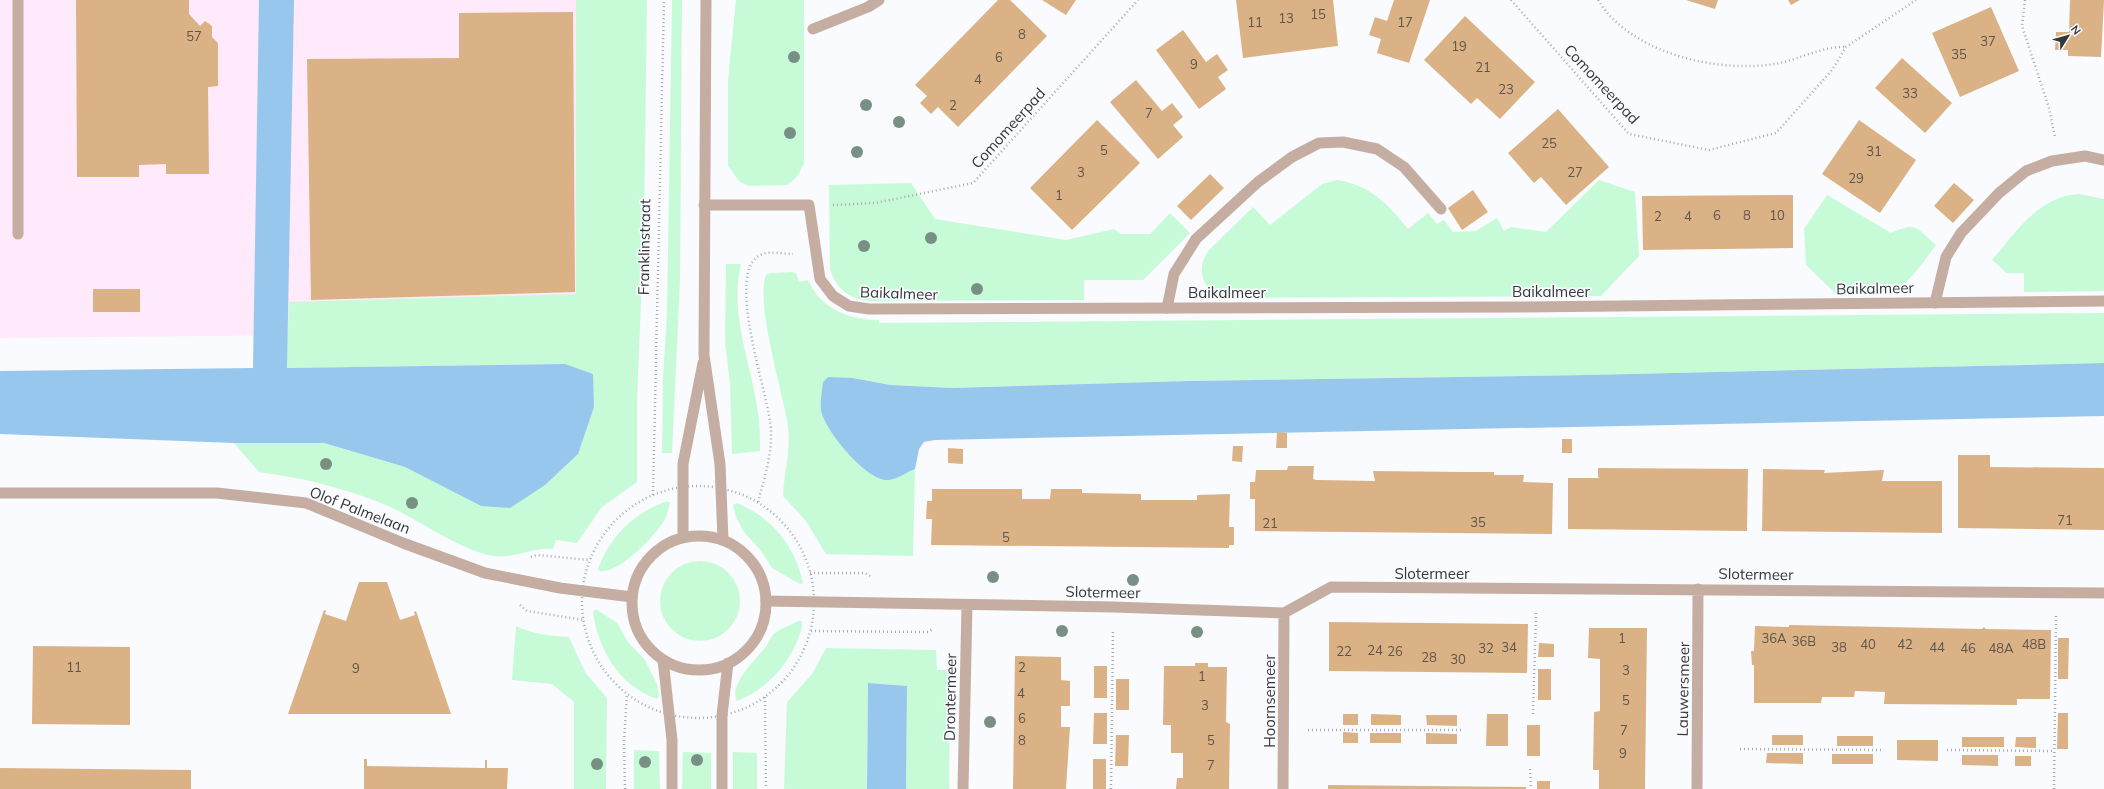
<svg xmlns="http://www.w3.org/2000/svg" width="2104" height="789" font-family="Mulish,sans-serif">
  <rect width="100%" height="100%" fill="#f9fbfe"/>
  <path fill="#feeafa" d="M 0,0 L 606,0 L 623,332 L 0,338 Z"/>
  <path fill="#c7fbd8" d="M 576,0 L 647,0 L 644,228 L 637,401 L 637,482 L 602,507 L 577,543 L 556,540 L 553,549 C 533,547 514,559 493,556 C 455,548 422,521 386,505 C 345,488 303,478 259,472 L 234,443 L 324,443 L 405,467 L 481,506 L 565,364 L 286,368 L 289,302 L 576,294 Z
    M 672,0 L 682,0 L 680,281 L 672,453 L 662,453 L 663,378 L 667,312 Z
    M 736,0 L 804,0 L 804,164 L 796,178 L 787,185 L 748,186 L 739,181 L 728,166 L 728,80 Z
    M 1337,180 C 1370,185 1388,204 1408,229 L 1428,213 L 1437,224 L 1444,220 L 1453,232 L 1476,231 L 1497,218 L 1504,231 L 1511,227 L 1546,232 L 1599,180 L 1635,192 L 1639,256 L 1601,296 L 1227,298 C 1203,294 1195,270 1208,251 L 1253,207 L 1270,225 L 1322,184 Z
    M 911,183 L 935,219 L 1066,240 L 1114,229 L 1121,234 L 1150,234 L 1170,213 L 1190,233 L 1143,280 L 1084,280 L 1084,300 L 872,301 C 850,300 836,289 830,269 L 829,185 Z
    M 2079,194 L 2104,199 L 2104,291 L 2024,292 L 2024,273 L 2007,273 L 1992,260 C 2016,232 2039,196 2079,194 Z
    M 1827,195 L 1891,233 C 1917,221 1916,228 1936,245 C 1926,258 1911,281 1897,289 C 1882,297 1852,293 1835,293 L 1806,265 L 1804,229 Z
    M 726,264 L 741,264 C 728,317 754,368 759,421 C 760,431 760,441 760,451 L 732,454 L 730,384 L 725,342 Z
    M 792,272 L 796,273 L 799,282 L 808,280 C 821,309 849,320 879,320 L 879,323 L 2104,313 L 2104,363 L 1588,375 L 1188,381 L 952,388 L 891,385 L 853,378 L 889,480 L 915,469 L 913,556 L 826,554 L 806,521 L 783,496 C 784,473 791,449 788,426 C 783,392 755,304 766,275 L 771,273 Z
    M 667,501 L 670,503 C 668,510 667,515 664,521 C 654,537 619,574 599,571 L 598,569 C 611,535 633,514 667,501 Z
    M 737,503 C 772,518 795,545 803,583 L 800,584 L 772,568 L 761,551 L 744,532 L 736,517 L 733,505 Z
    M660 601a40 40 0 1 1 80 0a40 40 0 1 1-80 0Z
    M 596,609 L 617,623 L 628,642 L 645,660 L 657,684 L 659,696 L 657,699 C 619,686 598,649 593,612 Z
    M 798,621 L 802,621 C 803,627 800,633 798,639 C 787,667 765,690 737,701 C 728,685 756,659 765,648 C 768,644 771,636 775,633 C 781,628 791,625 798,621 Z
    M 516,626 C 533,634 550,636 569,637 L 585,672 L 607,698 L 606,789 L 574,789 L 574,702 L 552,684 L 512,680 Z
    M 826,648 L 936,650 L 937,670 L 950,670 L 949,789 L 906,789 L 907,686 L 868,683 L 867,789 L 784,789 L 787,702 L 812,674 Z
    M 634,750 L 659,751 L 660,789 L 634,789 Z
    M 683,752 L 711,753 L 711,789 L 682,789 Z
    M 733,752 L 757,753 L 757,789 L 733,789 Z"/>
  <path fill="#98c7ee" d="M 259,0 L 294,0 L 287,368 L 565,364 L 593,374 L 594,407 L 578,454 L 545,485 L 510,508 L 481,506 L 405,467 L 324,443 L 234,443 L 0,434 L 0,371 L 253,368 Z
    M 2104,363 L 2104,416 L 935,440 L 924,442 L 919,449 L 915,469 C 907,472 898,479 889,480 C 868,483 824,430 821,410 C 820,402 822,391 823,382 L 828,377 L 853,378 L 891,385 L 952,388 L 1188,381 L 1588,375 Z
    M 868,683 L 907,686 L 906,789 L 867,789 Z"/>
  <path fill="#dab286" d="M 76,0 L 189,0 L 189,14 L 200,26 L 205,21 L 212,26 L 212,37 L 218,43 L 218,86 L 208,87 L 209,174 L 166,174 L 166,164 L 139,165 L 139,177 L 77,177 Z
    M 998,0 L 1010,0 L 1047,36 L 958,127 L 938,107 L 931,114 L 920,103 L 927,96 L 915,85 Z
    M 1042,0 L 1076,0 L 1066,15 Z
    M 1236,0 L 1333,0 L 1338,46 L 1243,58 Z
    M 1394,0 L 1430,0 L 1409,63 L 1377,53 L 1381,39 L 1369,35 L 1375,17 L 1387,21 Z
    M 1686,0 L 1718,0 L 1715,9 Z
    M 1788,0 L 1800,0 L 1791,5 Z
    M 2070,0 L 2104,0 L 2101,57 L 2068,56 L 2068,50 L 2055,50 L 2056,32 L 2069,32 Z
    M 1991,7 L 2019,71 L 1960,97 L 1932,33 Z
    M 573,12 L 575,292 L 311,300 L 307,59 L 459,58 L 459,13 Z
    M 1465,16 L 1535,82 L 1500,119 L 1477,98 L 1471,104 L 1424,60 Z
    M 1183,30 L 1206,62 L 1217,54 L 1228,70 L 1218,77 L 1226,89 L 1199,109 L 1156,50 Z
    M 1902,58 L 1952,103 L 1925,133 L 1875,88 Z
    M 1136,80 L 1162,111 L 1172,103 L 1183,117 L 1173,125 L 1183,137 L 1158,159 L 1110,102 Z
    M 1558,109 L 1609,167 L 1566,205 L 1541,177 L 1534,183 L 1508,153 Z
    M 1097,120 L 1140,163 L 1072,230 L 1030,188 Z
    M 1859,120 L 1916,160 L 1880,213 L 1822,174 Z
    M 1210,174 L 1224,188 L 1191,220 L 1177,206 Z
    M 1954,183 L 1974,200 L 1953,223 L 1934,206 Z
    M 1473,190 L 1488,212 L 1462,230 L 1448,208 Z
    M 1793,195 L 1793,248 L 1643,250 L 1642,196 Z
    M 93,289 L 140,289 L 140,312 L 93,312 Z
    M 1277,432 L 1287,433 L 1287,448 L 1276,448 Z
    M 1562,439 L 1572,439 L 1572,453 L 1562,453 Z
    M 1233,446 L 1243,446 L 1242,462 L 1232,461 Z
    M 948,448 L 963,449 L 963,464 L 948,463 Z
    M 1958,455 L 1990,455 L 1990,467 L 2104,468 L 2104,530 L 1958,528 Z
    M 1288,466 L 1314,466 L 1313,479 L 1316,480 L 1375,481 L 1373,471 L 1463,472 L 1494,472 L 1494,475 L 1524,475 L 1523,482 L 1553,483 L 1552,534 L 1255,531 L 1255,499 L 1250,499 L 1250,482 L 1255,482 L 1256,470 L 1287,470 Z
    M 1598,468 L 1748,469 L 1747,531 L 1568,529 L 1568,478 L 1600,478 L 1598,477 Z
    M 1763,469 L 1825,470 L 1824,473 L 1884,470 L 1882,481 L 1942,481 L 1942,533 L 1762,531 Z
    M 932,489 L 1022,489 L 1022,499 L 1050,499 L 1051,489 L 1082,489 L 1082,493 L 1141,494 L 1141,500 L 1197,500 L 1197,495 L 1230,494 L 1229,527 L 1234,527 L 1234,545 L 1229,545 L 1229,548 L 931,545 L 932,519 L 926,519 L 927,501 L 932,501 Z
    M 359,582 L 387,582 L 400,620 L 415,615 L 414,612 L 416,611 L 451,714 L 288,714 L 324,610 L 326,611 L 325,614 L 346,621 Z
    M 1329,622 L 1528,624 L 1527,673 L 1329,671 Z
    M 1789,625 L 1982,629 L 1984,627 L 1986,629 L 2051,630 L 2050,699 L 2017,699 L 2017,705 L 1884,704 L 1885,692 L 1855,691 L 1854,697 L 1822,697 L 1821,703 L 1754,703 L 1754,665 L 1752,665 L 1751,651 L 1754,651 L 1755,626 L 1789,627 Z
    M 1589,628 L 1647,628 L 1645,789 L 1599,789 L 1599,770 L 1593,770 L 1594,712 L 1600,711 L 1600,659 L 1588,658 Z
    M 2058,638 L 2069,638 L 2068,679 L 2058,679 Z
    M 1539,643 L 1554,644 L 1554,657 L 1538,657 Z
    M 33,646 L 130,647 L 130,725 L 32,724 Z
    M 1015,656 L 1061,657 L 1061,680 L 1070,681 L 1070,706 L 1061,706 L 1061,727 L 1070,727 L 1066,789 L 1013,789 Z
    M 1195,663 L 1208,663 L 1208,667 L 1227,667 L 1226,722 L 1230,724 L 1229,789 L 1176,789 L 1177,778 L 1183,778 L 1183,753 L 1171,753 L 1171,725 L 1163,725 L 1164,666 L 1195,666 Z
    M 1094,666 L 1107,666 L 1107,698 L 1094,698 Z
    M 1538,669 L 1551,669 L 1551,700 L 1538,700 Z
    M 1116,679 L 1129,679 L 1129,710 L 1116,710 Z
    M 1094,713 L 1107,713 L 1107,744 L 1093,744 Z
    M 2058,713 L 2068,713 L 2068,749 L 2057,749 Z
    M 1343,714 L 1358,714 L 1358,725 L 1343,725 Z
    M 1371,714 L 1401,715 L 1401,725 L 1371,725 Z
    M 1487,714 L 1508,714 L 1508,746 L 1486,746 Z
    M 1426,715 L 1457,715 L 1457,726 L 1427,725 Z
    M 1527,725 L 1540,725 L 1540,756 L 1527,756 Z
    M 1343,732 L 1358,733 L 1358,743 L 1343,743 Z
    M 1370,733 L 1401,733 L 1401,743 L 1370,743 Z
    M 1426,733 L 1457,734 L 1457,744 L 1426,744 Z
    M 1116,735 L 1129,735 L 1128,766 L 1115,766 Z
    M 1772,735 L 1803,735 L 1803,745 L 1772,745 Z
    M 1837,736 L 1873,736 L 1873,746 L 1837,746 Z
    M 1962,737 L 2004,737 L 2004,747 L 1962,747 Z
    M 2016,737 L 2036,737 L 2036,748 L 2015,747 Z
    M 1897,740 L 1938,740 L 1938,761 L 1897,760 Z
    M 1767,753 L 1803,753 L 1803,764 L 1766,763 Z
    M 1832,754 L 1873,754 L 1873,764 L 1832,764 Z
    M 1962,755 L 1998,755 L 1998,766 L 1962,765 Z
    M 2015,756 L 2031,756 L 2031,766 L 2015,766 Z
    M 364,759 L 367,759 L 367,766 L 485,768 L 485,760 L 487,760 L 487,768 L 508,768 L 507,789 L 364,789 Z
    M 1093,759 L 1106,759 L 1106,789 L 1093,789 Z
    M 0,768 L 191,770 L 191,789 L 0,789 Z
    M 1537,781 L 1550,781 L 1550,789 L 1537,789 Z
    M 1328,785 L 1526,787 L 1526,789 L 1328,789 Z"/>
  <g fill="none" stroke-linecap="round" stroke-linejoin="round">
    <path stroke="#aaabae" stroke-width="2.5" stroke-dasharray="1 3" stroke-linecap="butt" d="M 1511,0 L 1629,134 L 1709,150 L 1776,133 L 1832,70 L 1846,47 L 1916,0
      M 1598,0 C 1602,6 1606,12 1611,17 C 1650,57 1721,72 1775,64 C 1799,60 1821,46 1846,47
      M 2025,0 L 2022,26 L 2049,108 L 2055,137
      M 833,205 L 875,203 L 973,183 L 1138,0
      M582 602a116 116 0 1 1 232 0a116 116 0 1 1-232 0Z
      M 653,495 L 664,0
      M 758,502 C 764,479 772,455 771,431 C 771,400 721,267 763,254 C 771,251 784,254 793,254
      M 531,557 L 537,555 L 590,560
      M 810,573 L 865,573 L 872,577
      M 520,605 L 527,611 L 584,620
      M 811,631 L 928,632 L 933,629
      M 765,697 L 766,789
      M 1533,714 L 1536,612
      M 1308,730 L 1461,730
      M 1740,749 L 1884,750
      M 1947,750 L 2054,751
      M 1530,769 L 1531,789
      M 625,789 L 624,742 L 627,693
      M 1111,789 L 1113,631
      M 2054,789 L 2056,616"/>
    <path stroke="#c6ada2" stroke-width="11" d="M 18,0 L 18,234
      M 813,29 L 868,7 L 879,0
      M 1935,303 L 1946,257 L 1961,233 L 1999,193 L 2026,171 L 2052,161 L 2085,156 L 2104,160
      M 1167,308 L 1174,274 L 1196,239 L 1258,182 L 1292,157 L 1319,143 L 1343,142 L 1377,149 L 1404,167 L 1441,209"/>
    <path stroke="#c6ada2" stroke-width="11" d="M 704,205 L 809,205 L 820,279 L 833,296 L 849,306 L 869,309 L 1516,307 L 2104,301
      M 0,493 L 217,493 L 306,503 L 403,543 L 485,573 L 560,588 L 632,597
      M 766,601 L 1113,607 L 1284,613 L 1331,587 L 2104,593
      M 963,789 L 967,605
      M 1283,789 L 1284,613
      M 1697,789 L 1698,589"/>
    <path stroke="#c6ada2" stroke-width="11" d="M 706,0 L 704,355 L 720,464 L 723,540
      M632 603a67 67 0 1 1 134 0a67 67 0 1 1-134 0Z
      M 683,537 L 683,464 L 703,363
      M 663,660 L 672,740 L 672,789
      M 722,789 L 722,715 L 728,663"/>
  </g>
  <g fill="#789084">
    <circle cx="794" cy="57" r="6"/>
    <circle cx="866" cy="105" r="6"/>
    <circle cx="899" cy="122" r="6"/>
    <circle cx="790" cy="133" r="6"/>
    <circle cx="857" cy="152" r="6"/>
    <circle cx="931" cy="238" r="6"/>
    <circle cx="864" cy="246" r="6"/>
    <circle cx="977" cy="289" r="6"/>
    <circle cx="326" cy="464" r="6"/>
    <circle cx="412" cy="503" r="6"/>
    <circle cx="993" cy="577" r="6"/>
    <circle cx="1133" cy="580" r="6"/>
    <circle cx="1062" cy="631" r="6"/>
    <circle cx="1197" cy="632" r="6"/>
    <circle cx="990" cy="722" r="6"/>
    <circle cx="697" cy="760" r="6"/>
    <circle cx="645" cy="762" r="6"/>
    <circle cx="597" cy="764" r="6"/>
  </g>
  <g text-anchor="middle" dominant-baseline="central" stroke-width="3.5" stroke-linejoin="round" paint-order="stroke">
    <g font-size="13" fill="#5e554c">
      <text x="1318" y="14">15</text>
      <text x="1286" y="18">13</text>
      <text x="1255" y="22">11</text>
      <text x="1405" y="22">17</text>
      <text x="1022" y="34">8</text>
      <text x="194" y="36">57</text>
      <text x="1988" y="41">37</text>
      <text x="1459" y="46">19</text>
      <text x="1959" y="54">35</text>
      <text x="999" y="57">6</text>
      <text x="1194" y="64">9</text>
      <text x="1483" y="67">21</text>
      <text x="978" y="79">4</text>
      <text x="1506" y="89">23</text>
      <text x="1910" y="93">33</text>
      <text x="953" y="105">2</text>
      <text x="1149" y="113">7</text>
      <text x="1549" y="143">25</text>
      <text x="1104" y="150">5</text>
      <text x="1874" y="151">31</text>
      <text x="1081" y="172">3</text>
      <text x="1575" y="172">27</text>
      <text x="1856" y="178">29</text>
      <text x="1059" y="195">1</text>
      <text x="1717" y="215">6</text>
      <text x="1747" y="215">8</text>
      <text x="1777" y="215">10</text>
      <text x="1658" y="216">2</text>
      <text x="1688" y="216">4</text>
      <text x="2065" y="520">71</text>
      <text x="1478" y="522">35</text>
      <text x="1270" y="523">21</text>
      <text x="1006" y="537">5</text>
      <text x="1622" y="638">1</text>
      <text x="1774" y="638">36A</text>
      <text x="1804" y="641">36B</text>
      <text x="1868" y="644">40</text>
      <text x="1905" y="644">42</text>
      <text x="2034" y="644">48B</text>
      <text x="1509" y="647">34</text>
      <text x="1839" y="647">38</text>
      <text x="1937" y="647">44</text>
      <text x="1486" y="648">32</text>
      <text x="1968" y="648">46</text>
      <text x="2001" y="648">48A</text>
      <text x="1375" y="650">24</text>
      <text x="1344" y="651">22</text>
      <text x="1395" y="651">26</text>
      <text x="1429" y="657">28</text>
      <text x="1458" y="659">30</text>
      <text x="74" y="667">11</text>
      <text x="1022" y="667">2</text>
      <text x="356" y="668">9</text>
      <text x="1626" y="670">3</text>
      <text x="1202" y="676">1</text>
      <text x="1021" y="693">4</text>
      <text x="1626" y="700">5</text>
      <text x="1205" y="705">3</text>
      <text x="1022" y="718">6</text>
      <text x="1624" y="730">7</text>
      <text x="1022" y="740">8</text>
      <text x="1211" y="740">5</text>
      <text x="1623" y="753">9</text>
      <text x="1211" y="765">7</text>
    </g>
    <g font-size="15" fill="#353638" stroke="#f9fbfe">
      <text transform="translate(1602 84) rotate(47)">Comomeerpad</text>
      <text transform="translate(1008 128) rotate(-48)">Comomeerpad</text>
      <text transform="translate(644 247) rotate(-89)">Franklinstraat</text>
      <text transform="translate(1875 288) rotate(-1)">Baikalmeer</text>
      <text x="1551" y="291">Baikalmeer</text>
      <text x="1227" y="292">Baikalmeer</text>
      <text transform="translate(899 293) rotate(2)">Baikalmeer</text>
      <text transform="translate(360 510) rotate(21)">Olof Palmelaan</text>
      <text x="1432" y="573">Slotermeer</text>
      <text transform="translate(1756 574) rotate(1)">Slotermeer</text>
      <text transform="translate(1103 592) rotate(1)">Slotermeer</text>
      <text transform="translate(1683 689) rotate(-89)">Lauwersmeer</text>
      <text transform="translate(950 697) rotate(-89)">Drontermeer</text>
      <text transform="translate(1269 701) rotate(-90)">Hoornsemeer</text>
    </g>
  </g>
  <g transform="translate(2068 36) rotate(53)" stroke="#f9fbfe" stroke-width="3" paint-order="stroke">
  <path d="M0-3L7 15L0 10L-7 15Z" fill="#353638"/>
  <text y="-6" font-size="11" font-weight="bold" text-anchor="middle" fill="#353638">N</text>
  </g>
</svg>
